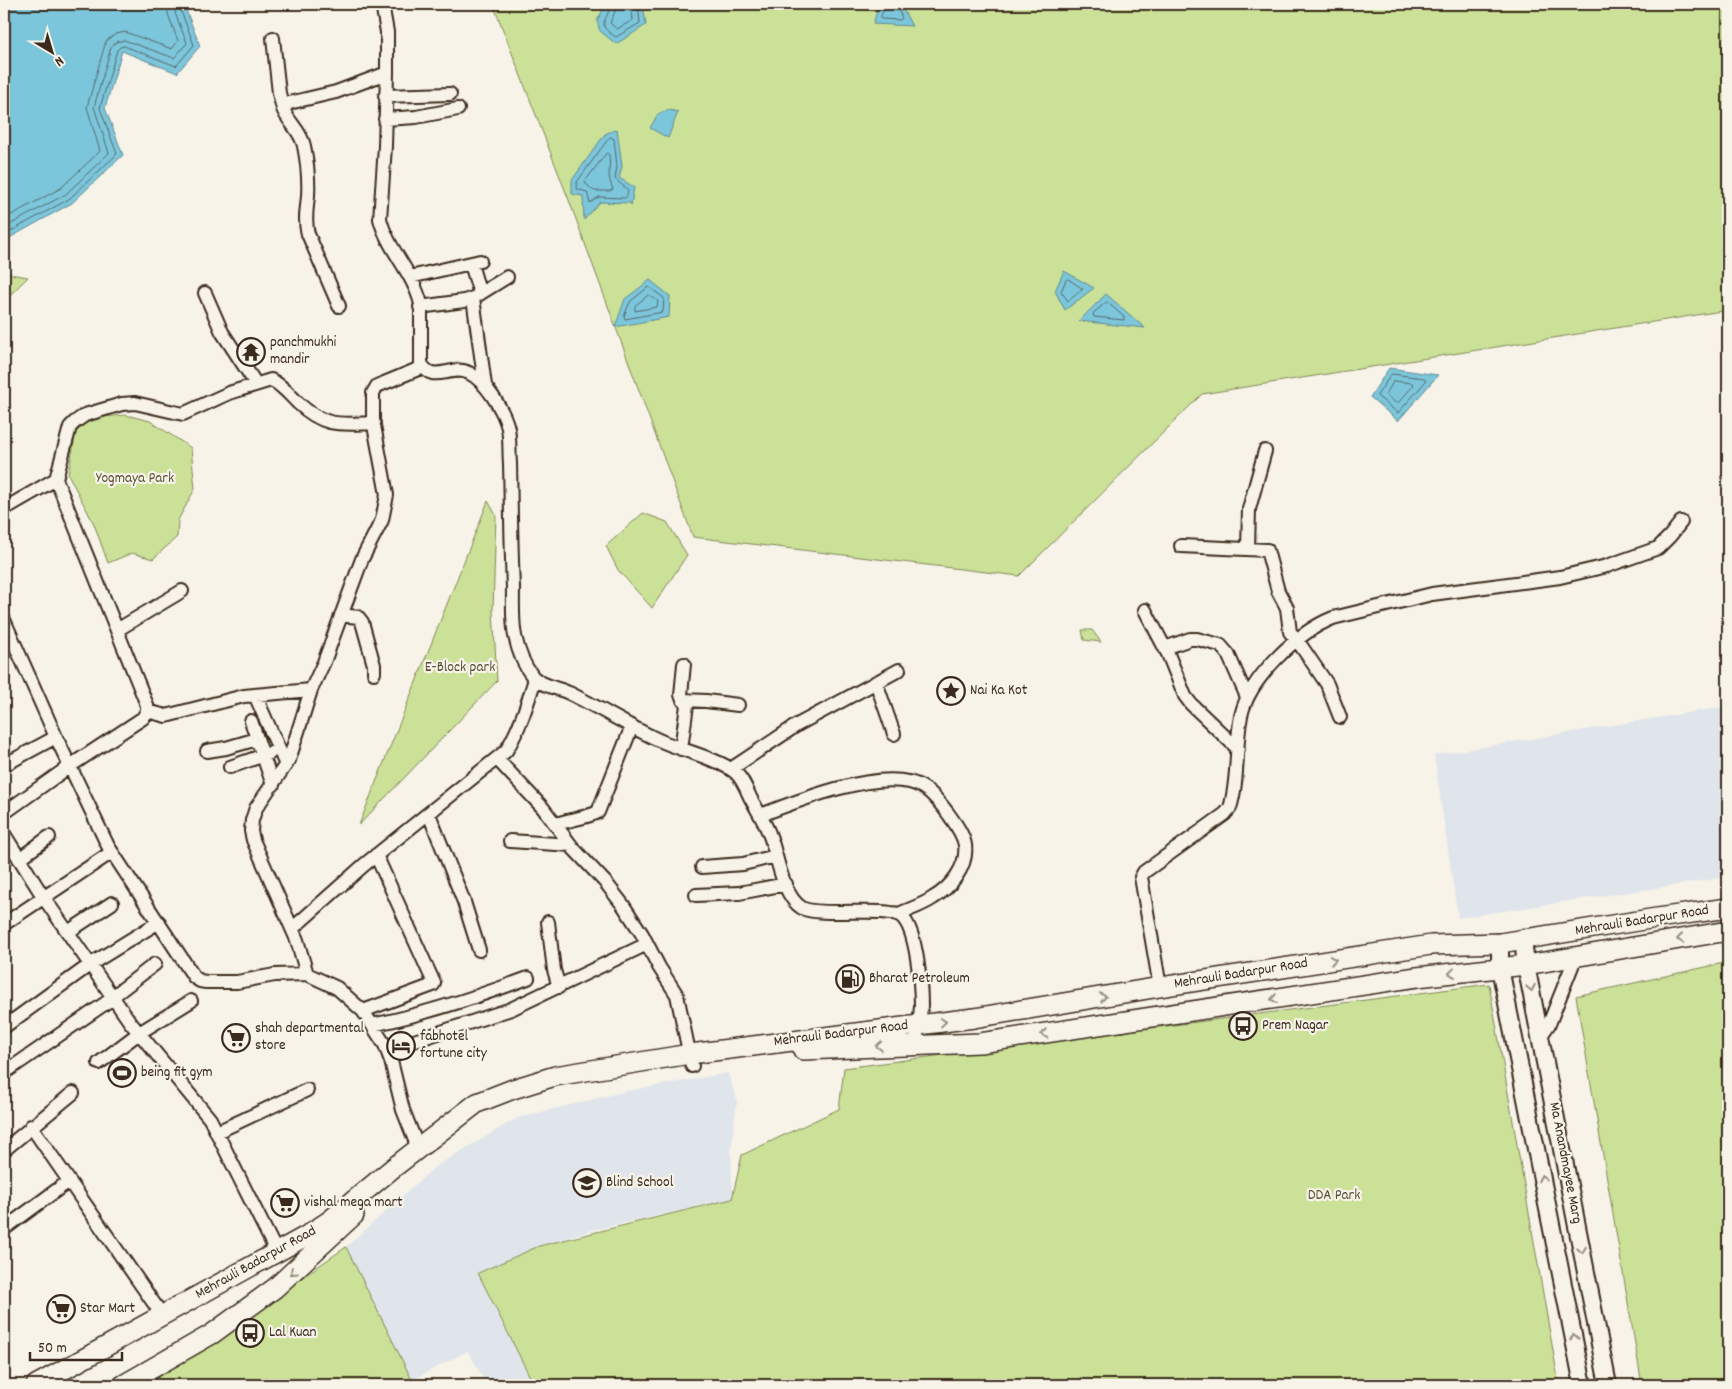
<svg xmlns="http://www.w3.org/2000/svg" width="1732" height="1389" font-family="Dekko,sans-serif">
  <rect width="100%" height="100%" fill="#f7f3e8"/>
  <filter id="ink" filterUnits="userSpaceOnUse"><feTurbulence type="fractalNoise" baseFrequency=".02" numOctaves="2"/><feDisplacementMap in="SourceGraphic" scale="10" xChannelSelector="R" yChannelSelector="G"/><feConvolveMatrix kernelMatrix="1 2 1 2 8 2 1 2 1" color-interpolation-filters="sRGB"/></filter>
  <g filter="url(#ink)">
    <path fill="#e0e5eb" d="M 1728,706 L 1728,877 L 1458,918 L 1434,755 Z
      M 728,1073 L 737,1100 L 731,1151 L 733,1199 L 593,1230 L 539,1246 L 478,1273 L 534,1385 L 487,1385 L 468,1351 L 412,1380 L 346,1247 L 436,1166 L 517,1118 L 627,1091 Z"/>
    <path fill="#cae197" stroke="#82865a" d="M 493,4 L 1728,4 L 1728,310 L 1202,394 L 1019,576 L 693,537 L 570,203 Z
      M 4,273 L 28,277 L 4,301 Z
      M 126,415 L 150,421 L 191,448 L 195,489 L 178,520 L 177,537 L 153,559 L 132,553 L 108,563 L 94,524 L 68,474 L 76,432 L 86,423 L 100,417 Z
      M 488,501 L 496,515 L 493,610 L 497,681 L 359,825 Z
      M 643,513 L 667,522 L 687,555 L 652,608 L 618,570 L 606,546 Z
      M 1082,630 L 1092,630 L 1101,642 L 1084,640 Z
      M 1728,962 L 1728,1385 L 1642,1385 L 1576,996 Z
      M 1489,984 L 1559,1385 L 534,1385 L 478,1273 L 539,1246 L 732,1199 L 742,1155 L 839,1109 L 844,1068 Z
      M 346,1247 L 412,1380 L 403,1385 L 147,1385 Z"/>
    <path fill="#7cc6dc" stroke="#628890" d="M 4,4 L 190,4 L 186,10 L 200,46 L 177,73 L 122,51 L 105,108 L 123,155 L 72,203 L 4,241 Z
      M 610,4 L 635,4 L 643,5 L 646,25 L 616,44 L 600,31 L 597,21 L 605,6 Z
      M 885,4 L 900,4 L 912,26 L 873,24 L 878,8 Z
      M 669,110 L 678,112 L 668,138 L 650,128 L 658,114 Z
      M 617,129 L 622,166 L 619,178 L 634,187 L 631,205 L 630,203 L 600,202 L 584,220 L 583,196 L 572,194 L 572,180 L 605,134 Z
      M 1064,271 L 1094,288 L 1065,310 L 1055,291 Z
      M 650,280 L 670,296 L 669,317 L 615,327 L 625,299 Z
      M 1106,294 L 1145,328 L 1079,321 Z
      M 1389,368 L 1438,375 L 1398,421 L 1370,397 Z"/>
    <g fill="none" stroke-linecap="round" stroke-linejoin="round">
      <path stroke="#55686a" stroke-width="1" d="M 611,4 C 608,21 594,24 616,37 L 640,23 L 638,4
        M 617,4 L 616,9 L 610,23 L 617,29 L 633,20 L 631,4
        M 887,4 C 887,10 880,12 881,19 L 900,20 L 902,18 L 896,4
        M 611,137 L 614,139 L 617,166 L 615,179 L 628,190 L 627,196 L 625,198 L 599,197 L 590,203 L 587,192 L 577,189 L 577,182 L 608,139 Z
        M 607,153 L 609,155 C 611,169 606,175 613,189 L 610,191 L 594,191 L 586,184 L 585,182 Z
        M 4,219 L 61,188 L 100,151 L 87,107 L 106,41 L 116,34 L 125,32 L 172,49 L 178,41 L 168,14 L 168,4
        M 4,228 L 66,194 L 109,153 L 94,107 L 111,47 L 116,42 L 124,40 L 174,58 L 187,43 L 175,13 L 177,4
        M 4,235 L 69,199 L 117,154 L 100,108 L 117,50 L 120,47 L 124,46 L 176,66 L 194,45 L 181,11 L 184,4
        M 1068,279 L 1083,289 L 1068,301 L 1061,291 L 1066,280 Z
        M 649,287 L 664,298 L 663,312 L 625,319 L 624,316 L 630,302 Z
        M 649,295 L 658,301 L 657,307 L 635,311 L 635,306 Z
        M 1107,302 L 1124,317 L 1124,320 L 1094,317 L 1093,314 Z
        M 1392,374 L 1424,378 L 1426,381 L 1398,413 L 1377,396 Z
        M 1394,381 L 1412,383 L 1414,385 L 1397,404 L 1386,395 Z"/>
      <defs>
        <path id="street" d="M 382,4 L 387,32 L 387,73 L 385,146 L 380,219 C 388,250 413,272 421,304 L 421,363 C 432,385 451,364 469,373 C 485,380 504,411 508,428 C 510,439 509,452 510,463 C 511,504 511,545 513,587 C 513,603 512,621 515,636 C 518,650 524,666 533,677 C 542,686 558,688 569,693 C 600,708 630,727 661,741 C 681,750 719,759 735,772 C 742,778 746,788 750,797 C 757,810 765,822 770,836 C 778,857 782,896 802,908 C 816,916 871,909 891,913 C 896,913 901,915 904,919 C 917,935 921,985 921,1006 C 920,1019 918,1032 915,1045
          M 273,38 L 279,93 L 283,109
          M 385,96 L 450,94
          M 385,119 L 416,117 L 458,109
          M 471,264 L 480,294
          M 410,277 L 480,261
          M 205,293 L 222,332 L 256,384
          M 473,298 L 485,385
          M 339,306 L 308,234 C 304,220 307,209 308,196 C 309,179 307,161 304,146 C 301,131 288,122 283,109 L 289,103 L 336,92 L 387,73
          M 420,307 L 464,301 L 473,298 L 507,277
          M 56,479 L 70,427 L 75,422 L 85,415 L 122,404 L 135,403 L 183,414 L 229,393 L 271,380 C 281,384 290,395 298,403 C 325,428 340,424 374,423
          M 4,509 L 56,479 L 147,705 L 147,711 L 143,718 L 70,766 L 4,813
          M 1181,546 L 1267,550 L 1278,591 L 1287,608 L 1290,632 L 1297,640 L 1327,684 L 1340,717
          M 1248,549 L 1249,509 L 1265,451
          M 1145,610 L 1168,654 L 1185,696 L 1191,704 L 1238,749
          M 341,615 L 358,617 L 362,622 L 374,665 L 374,673
          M 4,620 L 56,737 L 108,846 L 194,977 L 200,981 L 206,982 L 237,982 L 275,975 L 307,974 L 337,988 L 363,1011 L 385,1045 L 391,1061 L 403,1110 L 418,1148
          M 117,630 L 182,591
          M 1165,648 L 1190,639 L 1197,639 L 1220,645 L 1228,654 L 1247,697
          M 876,682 L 894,734
          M 255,695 L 286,765
          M 683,700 L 706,701 L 738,705
          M 147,711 L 166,716 L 244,696 L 311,690
          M 251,721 L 273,785
          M 681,749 L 687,705 L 681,695 L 684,664
          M 207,751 L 226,748 L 257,739
          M 497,759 L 543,808 L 573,848 L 606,883 L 623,905 L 642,934 L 659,967 L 677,995 L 692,1066
          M 4,765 L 56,737
          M 230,767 L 270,753
          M 731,769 L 797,725 L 899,670
          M 429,814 L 464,902 L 479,950
          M 761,815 C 800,800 868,773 909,782 C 927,786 936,798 947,812 C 954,822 963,833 965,845 C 968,867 950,888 933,898 C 923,905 910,909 899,914
          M 556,824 C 565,821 592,816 598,812 L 632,726
          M 4,834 L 44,898 L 130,1022 L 210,1119 L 277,1253
          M 510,841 L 571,845
          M 19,859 L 49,837
          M 702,867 L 743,864 L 776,856
          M 696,895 L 739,893 L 786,884
          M 548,922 L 554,970 L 559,987
          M 4,924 L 112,852
          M 292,929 L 364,865 L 506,751 C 520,728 527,705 535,679
          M 68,932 L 112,903
          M 307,974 L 297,940 L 253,840 L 251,831 L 252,820 L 256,808 L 289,760 L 311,690 L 324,662 L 362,559 L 382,520 L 387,495 L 373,420 L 373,393 L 377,386 L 423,367
          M 1160,987 L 1141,877 L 1144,872 L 1225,814 L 1230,808 C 1239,779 1235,746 1241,716 C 1249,678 1298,632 1333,618 L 1432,594 L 1560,577 L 1607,566 L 1658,548 L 1670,536 L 1681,522
          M 112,997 L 155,964
          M 363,1011 L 433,985 L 434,983 L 376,855
          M 372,1025 C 426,1014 477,997 528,978
          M 4,1027 L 91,964 L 159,922
          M 1540,1037 L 1549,1024 L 1576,956
          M 414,1041 L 511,1009 L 647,944
          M 99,1063 L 139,1033 L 191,1001
          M 4,1073 L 113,998
          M 31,1126 L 162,1315
          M 217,1132 L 307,1090
          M 4,1150 L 73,1093
          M 4,1229 L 69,1181"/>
        <path id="secondary" d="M 1523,940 L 1526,965 L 1608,1385
          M 1500,943 L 1500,968 L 1583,1385"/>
        <path id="primary" d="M 803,1050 L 980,1043 L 1417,977 L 1526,965 L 1728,931
          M 36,1385 L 306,1236 L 329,1221 L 393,1168 L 477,1103 L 513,1089 L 555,1076 L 690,1054 L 974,1018 L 1160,987 L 1431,945 L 1500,943 L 1650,919 L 1728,908
          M 123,1385 L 212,1334 L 275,1288 L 354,1215"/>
      </defs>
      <use href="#street" stroke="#3b2a1e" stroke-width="16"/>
      <use href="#secondary" stroke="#3b2a1e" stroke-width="20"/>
      <use href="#primary" stroke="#3b2a1e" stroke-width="22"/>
      <use href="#street" stroke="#f7f3e8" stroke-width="12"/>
      <use href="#secondary" stroke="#f7f3e8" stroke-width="16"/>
      <use href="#primary" stroke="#f7f3e8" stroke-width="19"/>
    </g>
    <defs><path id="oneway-chevron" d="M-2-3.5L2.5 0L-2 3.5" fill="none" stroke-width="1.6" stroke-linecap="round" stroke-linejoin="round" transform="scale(1.25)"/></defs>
    <g stroke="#998e83">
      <use href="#oneway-chevron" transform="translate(1680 939) rotate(171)"/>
      <use href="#oneway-chevron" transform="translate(1333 960) rotate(-9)"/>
      <use href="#oneway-chevron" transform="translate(1452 973) rotate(174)"/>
      <use href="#oneway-chevron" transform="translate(1531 988) rotate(79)"/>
      <use href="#oneway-chevron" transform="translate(1103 997) rotate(-9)"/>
      <use href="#oneway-chevron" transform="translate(1274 999) rotate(171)"/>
      <use href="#oneway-chevron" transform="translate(943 1022) rotate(-6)"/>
      <use href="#oneway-chevron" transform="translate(1044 1034) rotate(171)"/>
      <use href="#oneway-chevron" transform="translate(879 1046) rotate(177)"/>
      <use href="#oneway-chevron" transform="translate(1542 1178) rotate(-101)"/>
      <use href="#oneway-chevron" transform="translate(1582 1250) rotate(79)"/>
      <use href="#oneway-chevron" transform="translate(293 1272) rotate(137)"/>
      <use href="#oneway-chevron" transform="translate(1574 1337) rotate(-101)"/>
    </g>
  </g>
  <defs>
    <symbol id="temple-ring" viewBox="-11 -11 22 22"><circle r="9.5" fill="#f7f3e8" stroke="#3b2a1e" stroke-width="1.5"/><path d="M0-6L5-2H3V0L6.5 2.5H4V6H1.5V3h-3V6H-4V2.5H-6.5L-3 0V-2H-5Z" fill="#3b2a1e"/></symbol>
    <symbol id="sight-ring" viewBox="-11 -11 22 22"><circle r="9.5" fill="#f7f3e8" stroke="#3b2a1e" stroke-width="1.5"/><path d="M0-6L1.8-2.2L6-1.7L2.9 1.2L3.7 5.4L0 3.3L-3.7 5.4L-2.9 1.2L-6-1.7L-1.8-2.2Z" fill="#3b2a1e"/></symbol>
    <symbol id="fuel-ring" viewBox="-11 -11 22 22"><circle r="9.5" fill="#f7f3e8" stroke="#3b2a1e" stroke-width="1.5"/><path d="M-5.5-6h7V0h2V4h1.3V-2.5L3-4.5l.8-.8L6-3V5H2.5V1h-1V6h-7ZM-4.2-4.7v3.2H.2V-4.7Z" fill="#3b2a1e"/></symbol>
    <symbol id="bus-ring" viewBox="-11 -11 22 22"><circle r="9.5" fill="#f7f3e8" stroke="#3b2a1e" stroke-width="1.5"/><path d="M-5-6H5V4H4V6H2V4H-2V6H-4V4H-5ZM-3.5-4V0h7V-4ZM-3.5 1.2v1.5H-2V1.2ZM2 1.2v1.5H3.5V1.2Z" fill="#3b2a1e"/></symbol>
    <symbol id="supermarket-ring" viewBox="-11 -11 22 22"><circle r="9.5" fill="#f7f3e8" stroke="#3b2a1e" stroke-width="1.5"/><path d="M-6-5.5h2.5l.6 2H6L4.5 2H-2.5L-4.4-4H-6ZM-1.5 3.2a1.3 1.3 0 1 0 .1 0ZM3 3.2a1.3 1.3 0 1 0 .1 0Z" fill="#3b2a1e"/></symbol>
    <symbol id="hotel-ring" viewBox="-11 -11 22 22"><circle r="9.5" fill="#f7f3e8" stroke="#3b2a1e" stroke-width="1.5"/><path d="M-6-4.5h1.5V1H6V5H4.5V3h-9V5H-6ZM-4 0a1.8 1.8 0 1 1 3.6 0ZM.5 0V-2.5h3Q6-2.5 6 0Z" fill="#3b2a1e"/></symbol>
    <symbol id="stadium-ring" viewBox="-11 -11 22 22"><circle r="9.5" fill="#f7f3e8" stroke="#3b2a1e" stroke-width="1.5"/><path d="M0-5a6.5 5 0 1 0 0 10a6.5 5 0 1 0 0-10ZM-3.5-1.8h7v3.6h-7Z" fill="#3b2a1e"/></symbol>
    <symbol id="school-ring" viewBox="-11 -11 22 22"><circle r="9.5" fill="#f7f3e8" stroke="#3b2a1e" stroke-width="1.5"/><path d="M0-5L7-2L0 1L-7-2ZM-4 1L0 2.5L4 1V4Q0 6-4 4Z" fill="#3b2a1e"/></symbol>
  </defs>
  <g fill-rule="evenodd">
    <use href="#temple-ring" x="235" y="336" width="32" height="32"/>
    <use href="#sight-ring" x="935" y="675" width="32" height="32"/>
    <use href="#fuel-ring" x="834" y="963" width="32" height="32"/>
    <use href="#bus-ring" x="1227" y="1010" width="32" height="32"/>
    <use href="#supermarket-ring" x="220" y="1022" width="32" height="32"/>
    <use href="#hotel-ring" x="385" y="1030" width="32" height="32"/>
    <use href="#stadium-ring" x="106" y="1057" width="32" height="32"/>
    <use href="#school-ring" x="571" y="1167" width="32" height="32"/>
    <use href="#supermarket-ring" x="269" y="1187" width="32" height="32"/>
    <use href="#supermarket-ring" x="45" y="1293" width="32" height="32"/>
    <use href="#bus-ring" x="234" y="1317" width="32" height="32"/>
  </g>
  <g text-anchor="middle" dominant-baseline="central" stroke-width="4.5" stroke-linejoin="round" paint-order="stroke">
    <g font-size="15" fill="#3b2a1e" stroke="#f7f3e8" text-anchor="start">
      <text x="270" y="343">panchmukhi<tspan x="270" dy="17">mandir</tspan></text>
      <text x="970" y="691">Nai Ka Kot</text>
      <text x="869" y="979">Bharat Petroleum</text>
      <text x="1262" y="1026">Prem Nagar</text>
      <text x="255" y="1029">shah departmental<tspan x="255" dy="17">store</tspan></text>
      <text x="420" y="1037">fabhotel<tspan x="420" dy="17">fortune city</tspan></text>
      <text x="141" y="1073">being fit gym</text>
      <text x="606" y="1183">Blind School</text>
      <text x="304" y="1203">vishal mega mart</text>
      <text x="80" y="1309">Star Mart</text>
      <text x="269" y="1333">Lal Kuan</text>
    </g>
    <g font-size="15" fill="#584f36" stroke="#f7f3e8">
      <text x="135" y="479">Yogmaya Park</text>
      <text x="460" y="668">E-Block park</text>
      <text x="1334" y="1196">DDA Park</text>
    </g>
    <g font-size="15" fill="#3b2a1e" stroke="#f7f3e8">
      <text transform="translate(1642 921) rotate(-9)">Mehrauli Badarpur Road</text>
      <text transform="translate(1241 974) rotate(-9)">Mehrauli Badarpur Road</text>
      <text transform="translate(841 1034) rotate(-7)">Mehrauli Badarpur Road</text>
      <text transform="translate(1565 1163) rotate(79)">Ma Anandmayee Marg</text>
      <text transform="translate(256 1263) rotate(-29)">Mehrauli Badarpur Road</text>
    </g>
  </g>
  <rect width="1732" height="1389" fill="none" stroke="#f7f3e8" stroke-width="20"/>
  <rect x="10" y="10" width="1712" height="1369" fill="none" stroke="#3b2a1e" stroke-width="2" filter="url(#ink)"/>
  <g transform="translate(52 52) rotate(142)" stroke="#f7f3e8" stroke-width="4" paint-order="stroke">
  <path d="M0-4L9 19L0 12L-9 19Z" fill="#3b2a1e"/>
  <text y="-8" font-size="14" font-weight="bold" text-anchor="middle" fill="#3b2a1e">N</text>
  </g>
  <path d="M30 1352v8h92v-8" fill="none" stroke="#3b2a1e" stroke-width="2.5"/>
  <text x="38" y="1352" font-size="15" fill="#3b2a1e" stroke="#f7f3e8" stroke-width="4" paint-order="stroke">50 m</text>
</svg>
